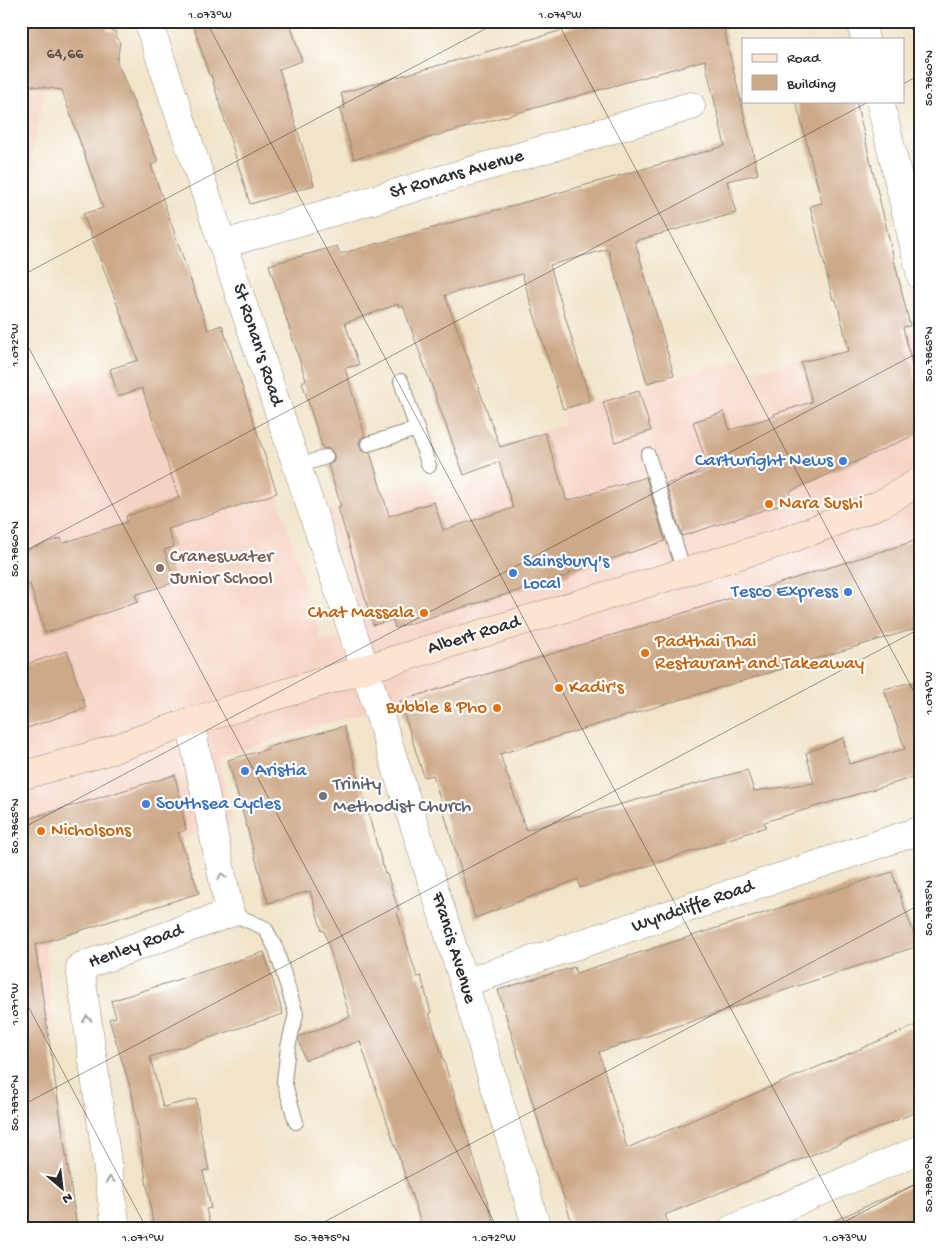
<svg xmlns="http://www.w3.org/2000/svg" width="942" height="1250" font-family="'Gochi Hand',sans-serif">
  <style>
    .built { fill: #f6d2c3 }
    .building { fill: #cea988; fill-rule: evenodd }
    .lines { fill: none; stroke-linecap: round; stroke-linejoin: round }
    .lane-casing { stroke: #8e887a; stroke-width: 16 }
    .street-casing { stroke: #8e887a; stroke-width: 29 }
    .secondary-casing { stroke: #8e887a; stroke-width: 29 }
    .lane { stroke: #fff; stroke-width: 14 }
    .street { stroke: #fff; stroke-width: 28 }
    .secondary { stroke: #fde4d1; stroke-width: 28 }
    .oneway { stroke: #a0a0a0 }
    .ticks { fill: none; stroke: #2b2b2b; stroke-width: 1; stroke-opacity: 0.45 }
    .shop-dot { fill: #3f7fe0; stroke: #fff; stroke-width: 2 }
    .food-dot { fill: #e8710a; stroke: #fff; stroke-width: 2 }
    .education-dot { fill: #8d6e63; stroke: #fff; stroke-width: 2 }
    .worship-dot { fill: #6b7280; stroke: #fff; stroke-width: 2 }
    .labels { text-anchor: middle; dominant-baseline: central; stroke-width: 4.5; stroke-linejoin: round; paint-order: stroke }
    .number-label { font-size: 16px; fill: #544a42 }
    .street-label { font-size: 19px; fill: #2b2b2b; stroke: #fff }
    .shop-label { font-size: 19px; fill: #366cbe; stroke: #fff; text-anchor: start }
    .food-label { font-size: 19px; fill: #c56008; stroke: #fff; text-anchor: start }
    .education-label { font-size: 19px; fill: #785e54; stroke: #fff; text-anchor: start }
    .worship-label { font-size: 19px; fill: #5b616d; stroke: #fff; text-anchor: start }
    .neatline { fill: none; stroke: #2b2b2b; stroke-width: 2 }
    .ticks-label { font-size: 12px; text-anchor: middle; fill: #2b2b2b }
  </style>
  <rect width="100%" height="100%" fill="#fff"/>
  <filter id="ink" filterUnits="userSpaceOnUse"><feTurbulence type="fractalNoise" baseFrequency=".02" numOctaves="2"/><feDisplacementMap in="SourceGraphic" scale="10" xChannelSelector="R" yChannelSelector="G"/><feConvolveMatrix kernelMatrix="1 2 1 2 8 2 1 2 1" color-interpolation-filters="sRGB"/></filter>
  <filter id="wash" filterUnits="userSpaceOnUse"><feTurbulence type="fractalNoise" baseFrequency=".0096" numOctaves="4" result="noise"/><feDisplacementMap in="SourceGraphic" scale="20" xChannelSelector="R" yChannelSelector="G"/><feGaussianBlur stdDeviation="1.12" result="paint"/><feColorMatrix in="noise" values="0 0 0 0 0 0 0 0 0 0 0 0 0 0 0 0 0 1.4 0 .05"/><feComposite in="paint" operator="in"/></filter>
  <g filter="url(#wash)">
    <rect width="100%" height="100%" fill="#f1e4c9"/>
    <!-- built -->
    <g class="built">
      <path d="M 21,83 L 44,87 L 21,220 Z"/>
      <path d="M 921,322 L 921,627 L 424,777 L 400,701 L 218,757 L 232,825 L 37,878 L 53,1023 L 21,1027 L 21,402 L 174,346 L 173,341 L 222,325 L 277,493 L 322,642 L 363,628 L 327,511 L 427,479 L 434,497 L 534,467 L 526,436 L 564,425 L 562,411 L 745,357 L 750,372 L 914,331 Z"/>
    </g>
    <g id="blocks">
      <!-- building -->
      <g class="building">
        <path d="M 21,21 L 108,21 L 107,30 L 117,32 L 116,38 L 120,42 L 117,62 L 158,162 L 151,165 L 208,330 L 222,325 L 277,493 L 168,529 L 174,547 L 164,550 L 175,582 L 135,595 L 138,602 L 45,633 L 30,584 L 21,587 L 21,552 L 61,538 L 63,543 L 127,522 L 126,516 L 179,498 L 142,388 L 118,396 L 110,369 L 138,360 L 83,214 L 103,208 L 62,90 L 21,84 Z"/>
        <path d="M 192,21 L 289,21 L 302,61 L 279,69 L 314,185 L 250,204 L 211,75 L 209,75 Z"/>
        <path d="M 595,21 L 722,21 L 758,174 L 727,181 L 736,213 L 635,241 L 674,375 L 647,383 L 608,249 L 550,265 L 590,401 L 563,409 L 522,274 L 445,295 L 500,447 L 545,433 L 567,501 L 646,477 L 665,541 L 569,573 L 570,575 L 395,628 L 393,620 L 373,625 L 338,507 L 341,506 L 328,465 L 333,462 L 334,459 L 334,455 L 331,450 L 327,448 L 323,449 L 302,382 L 306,380 L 269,265 L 337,246 L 340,254 L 725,146 L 705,60 L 354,159 L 340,109 L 345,108 L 341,93 ZM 398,304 L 399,307 L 403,306 L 464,475 L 499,462 L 513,508 L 443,530 L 434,502 L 389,516 L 370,452 L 367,453 L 362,451 L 360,446 L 359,443 L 361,438 L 365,436 L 345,368 L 359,365 L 345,323 Z"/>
        <path d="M 796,101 L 856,101 L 910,326 L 903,327 L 921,401 L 921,432 L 789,492 L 792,501 L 682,536 L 666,484 L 709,470 L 693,422 L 724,412 L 730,430 L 775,416 L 774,414 L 812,402 L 801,362 L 849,351 L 836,299 L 833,300 L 810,206 L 822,203 Z"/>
        <path d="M 639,391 L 651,431 L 615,442 L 603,402 Z"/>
        <path d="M 921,539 L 921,627 L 500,754 L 526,830 L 747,770 L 754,791 L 814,783 L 806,753 L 843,738 L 849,764 L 905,749 L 884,689 L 921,680 L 921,783 L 917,783 L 915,777 L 764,822 L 766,827 L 580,888 L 578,879 L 475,918 L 433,775 L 424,777 L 400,701 Z"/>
        <path d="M 67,651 L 86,708 L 21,730 L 21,666 Z"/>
        <path d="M 344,726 L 385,874 L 387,874 L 399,911 L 397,912 L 417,977 L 421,976 L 431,1013 L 429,1013 L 496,1229 L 423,1229 L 360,1041 L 305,1060 L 299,1040 L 300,1036 L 341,1021 L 340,1020 L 350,1017 L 324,930 L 322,931 L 310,891 L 268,903 L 228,760 L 268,749 L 268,747 Z"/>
        <path d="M 175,775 L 186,830 L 178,833 L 199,893 L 35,945 L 77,1229 L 21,1229 L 21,821 Z"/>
        <path d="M 892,872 L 918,946 L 599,1052 L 627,1148 L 921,1023 L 921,1110 L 665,1215 L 671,1229 L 574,1229 L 555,1171 L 554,1172 L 498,990 L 574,967 L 576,973 Z"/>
        <path d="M 264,952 L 283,1014 L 150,1057 L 163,1107 L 196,1099 L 200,1129 L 209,1170 L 203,1171 L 211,1208 L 206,1209 L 211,1229 L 154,1229 L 132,1093 L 109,1019 L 116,1017 L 111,1001 Z"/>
        <path d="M 921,1182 L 921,1229 L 815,1229 Z"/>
      </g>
    </g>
  </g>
  <g filter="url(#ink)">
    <use href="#blocks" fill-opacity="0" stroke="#8e887a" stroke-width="1"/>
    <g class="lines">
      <defs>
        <g id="lane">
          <path d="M 401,381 L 429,466"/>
          <path d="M 368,444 L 417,429"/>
          <path d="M 648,455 L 684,572"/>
          <path d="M 298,466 L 326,457"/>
          <path d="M 230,913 L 265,928 L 276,949 L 296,1014 L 288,1047 L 284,1081 L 296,1122"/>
        </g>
        <g id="street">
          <path d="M 148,21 L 365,669 L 464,983 L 537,1229"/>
          <path d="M 861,21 L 865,39"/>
          <path d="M 880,101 L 921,276"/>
          <path d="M 224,244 L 691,106"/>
          <path d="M 464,983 L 921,830"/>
          <path d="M 116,1229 L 80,967 L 230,913 L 190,722"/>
          <path d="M 732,1229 L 921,1149"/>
        </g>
        <path id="secondary" d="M 21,776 L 105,752 L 190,722 L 783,542 L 881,504 L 921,481"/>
      </defs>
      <!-- lane casing -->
      <use href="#lane" class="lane-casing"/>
      <!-- street casing -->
      <use href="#street" class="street-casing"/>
      <!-- secondary casing -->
      <use href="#secondary" class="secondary-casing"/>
      <!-- lane -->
      <use href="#lane" class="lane"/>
      <!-- street -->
      <use href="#street" class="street"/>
      <!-- secondary -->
      <use href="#secondary" class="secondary"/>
    </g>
    <!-- one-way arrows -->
    <defs><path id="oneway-chevron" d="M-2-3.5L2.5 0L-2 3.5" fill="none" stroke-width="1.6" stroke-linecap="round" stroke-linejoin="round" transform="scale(1.25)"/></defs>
    <g class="oneway">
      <use href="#oneway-chevron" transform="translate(222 876) rotate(-102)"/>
      <use href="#oneway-chevron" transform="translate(87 1019) rotate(-98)"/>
      <use href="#oneway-chevron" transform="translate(110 1180) rotate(-98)"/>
    </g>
  </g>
  <!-- ticks -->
  <path class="ticks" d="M 206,21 L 848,1229M 557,21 L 921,705M 908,21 L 921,45M 903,84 L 921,74M 21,276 L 500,21M 21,333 L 498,1229M 21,553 L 870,101M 21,829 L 921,351M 21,993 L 147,1229M 21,1106 L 921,628M 311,1229 L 921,904M 831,1229 L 921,1181"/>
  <!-- markers -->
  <g class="shop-dot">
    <circle cx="843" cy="461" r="5"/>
    <circle cx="513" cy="573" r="5"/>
    <circle cx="848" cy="592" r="5"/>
    <circle cx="245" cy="771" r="5"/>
    <circle cx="146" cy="804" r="5"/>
  </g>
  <g class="food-dot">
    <circle cx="769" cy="504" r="5"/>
    <circle cx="424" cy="613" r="5"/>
    <circle cx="645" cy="653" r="5"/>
    <circle cx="559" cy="688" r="5"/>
    <circle cx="497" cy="708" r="5"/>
    <circle cx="41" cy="831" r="5"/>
  </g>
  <circle class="education-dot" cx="160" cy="568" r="5"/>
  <circle class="worship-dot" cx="323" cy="796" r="5"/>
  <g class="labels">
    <!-- number labels -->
    <g class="number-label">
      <text x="65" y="55">64,66</text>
    </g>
    <!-- street labels -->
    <g class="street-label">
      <text transform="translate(457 175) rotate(-16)">St Ronans Avenue</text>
      <text transform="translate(257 345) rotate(72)">St Ronan's Road</text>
      <text transform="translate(474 636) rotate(-17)">Albert Road</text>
      <text transform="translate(693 907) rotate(-19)">Wyndcliffe Road</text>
      <text transform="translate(136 947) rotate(-20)">Henley Road</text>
      <text transform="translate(453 948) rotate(73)">Francis Avenue</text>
    </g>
    <!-- shop labels -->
    <g class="shop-label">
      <text x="833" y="461" text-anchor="end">Cartwright News</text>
      <text x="523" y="562">Sainsbury's<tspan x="523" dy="22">Local</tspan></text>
      <text x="838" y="592" text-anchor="end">Tesco Express</text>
      <text x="255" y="771">Aristia</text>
      <text x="156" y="804">Southsea Cycles</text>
    </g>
    <!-- food labels -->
    <g class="food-label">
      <text x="779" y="504">Nara Sushi</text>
      <text x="414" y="613" text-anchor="end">Chat Massala</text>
      <text x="655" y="642">Padthai Thai<tspan x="655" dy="22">Restaurant and Takeaway</tspan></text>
      <text x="569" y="688">Kadir's</text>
      <text x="487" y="708" text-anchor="end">Bubble &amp; Pho</text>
      <text x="51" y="831">Nicholsons</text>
    </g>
    <!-- education labels -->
    <g class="education-label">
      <text x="170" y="557">Craneswater<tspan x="170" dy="22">Junior School</tspan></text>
    </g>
    <!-- worship labels -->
    <g class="worship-label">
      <text x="333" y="785">Trinity<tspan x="333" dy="22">Methodist Church</tspan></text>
    </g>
  </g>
  <!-- margin -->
  <rect width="942" height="1250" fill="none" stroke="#fff" stroke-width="55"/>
  <!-- legend -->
  <rect x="742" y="38" width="162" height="65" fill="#ffffff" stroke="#aaaaaa"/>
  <rect x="752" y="54" width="25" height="8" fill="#fde4d1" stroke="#aaaaaa"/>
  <text x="787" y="62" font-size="15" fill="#2b2b2b">Road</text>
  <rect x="752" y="75" width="25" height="15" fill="#cea988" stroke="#aaaaaa"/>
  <text x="787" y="88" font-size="15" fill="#2b2b2b">Building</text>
  <!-- north arrow -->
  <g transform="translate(62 1188) rotate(152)" stroke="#ffffff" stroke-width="4" paint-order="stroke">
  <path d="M0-4L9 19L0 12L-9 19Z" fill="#2b2b2b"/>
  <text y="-8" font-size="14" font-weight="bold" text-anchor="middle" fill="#2b2b2b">N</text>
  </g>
  <rect x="28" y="28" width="886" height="1194" class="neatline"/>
  <g class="ticks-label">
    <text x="210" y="18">1.073°W</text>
    <text x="560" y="18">1.074°W</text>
    <text transform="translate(928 78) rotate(-90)" y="4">50.7860°N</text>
    <text transform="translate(14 345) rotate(-90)" y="4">1.072°W</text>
    <text transform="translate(928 354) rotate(-90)" y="4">50.7865°N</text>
    <text transform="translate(14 549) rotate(-90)" y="4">50.7860°N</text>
    <text transform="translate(928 693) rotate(-90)" y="4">1.074°W</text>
    <text transform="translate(14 826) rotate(-90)" y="4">50.7865°N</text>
    <text transform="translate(928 908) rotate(-90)" y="4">50.7875°N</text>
    <text transform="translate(14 1004) rotate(-90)" y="4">1.071°W</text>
    <text transform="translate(14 1103) rotate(-90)" y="4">50.7870°N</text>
    <text transform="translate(928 1184) rotate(-90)" y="4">50.7880°N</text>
    <text x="143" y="1241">1.071°W</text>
    <text x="322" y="1241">50.7875°N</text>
    <text x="494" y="1241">1.072°W</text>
    <text x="845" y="1241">1.073°W</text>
  </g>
</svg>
